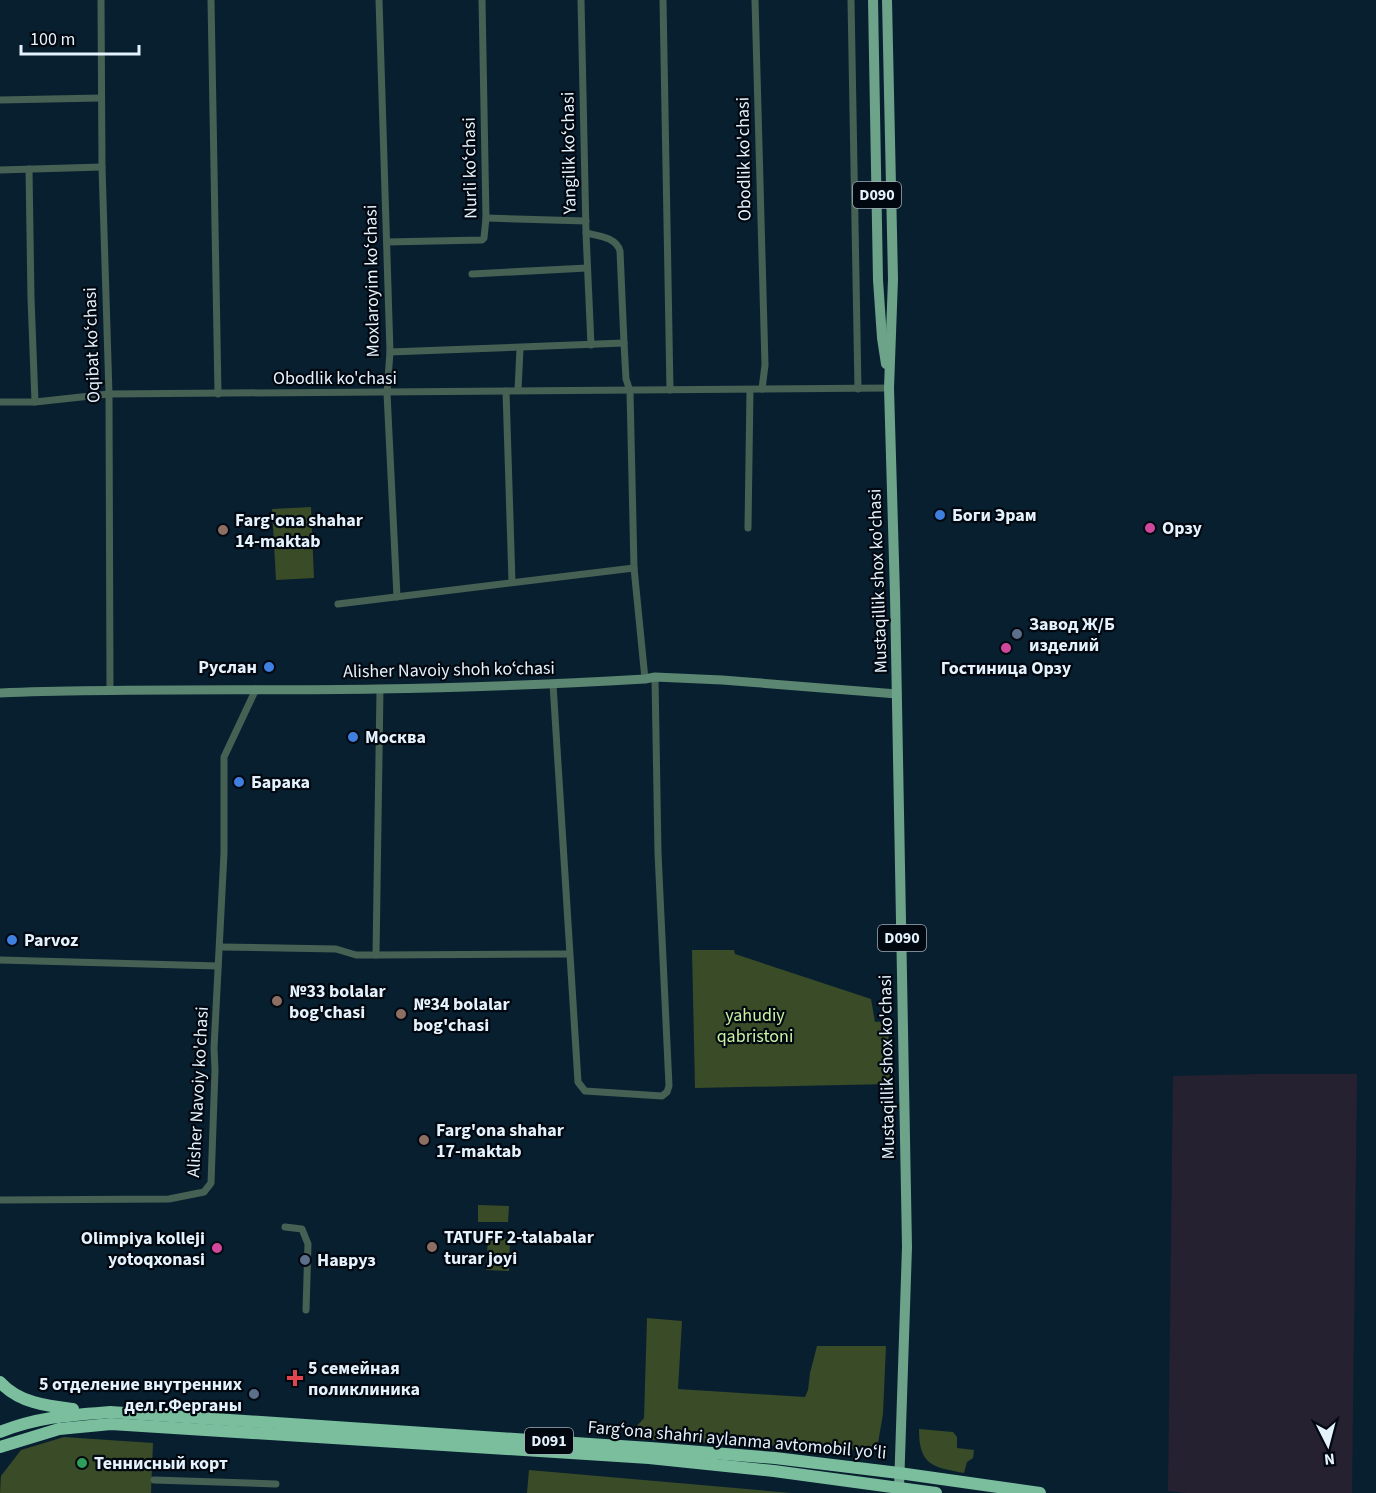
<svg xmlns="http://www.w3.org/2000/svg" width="1376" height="1493" font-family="'Source Sans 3',sans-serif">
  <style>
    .industrial { fill: #262131 }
    .green { fill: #394c27 }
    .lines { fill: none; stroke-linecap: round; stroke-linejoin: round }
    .street { stroke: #466053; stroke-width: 7 }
    .secondary { stroke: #5b8671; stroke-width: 9 }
    .primary { stroke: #6ca389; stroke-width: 10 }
    .highway { stroke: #7abe9e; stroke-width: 12 }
    .shop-dot { fill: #3f7fe0; stroke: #020810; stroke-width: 2 }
    .hotel-dot { fill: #d1479c; stroke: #020810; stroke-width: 2 }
    .education-dot { fill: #8d6e63; stroke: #020810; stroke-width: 2 }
    .service-dot { fill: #5c6f8a; stroke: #020810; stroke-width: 2 }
    .health-dot { fill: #e0444e; stroke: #020810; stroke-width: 2 }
    .leisure-dot { fill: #2e9e5b; stroke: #020810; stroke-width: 2 }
    .labels { text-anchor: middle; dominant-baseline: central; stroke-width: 4.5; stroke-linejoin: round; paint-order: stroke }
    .shield { fill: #020810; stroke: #a0acb7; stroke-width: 1.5 }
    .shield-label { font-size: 16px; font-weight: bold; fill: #e4f2fe }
    .street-label { font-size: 18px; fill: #e4f2fe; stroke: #020810 }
    .poi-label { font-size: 18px; font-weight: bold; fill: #e4f2fe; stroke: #020810; text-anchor: start }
    .park-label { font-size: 18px; fill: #c9f3a3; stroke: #020810 }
  </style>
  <rect width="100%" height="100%" fill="#081f30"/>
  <!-- industrial -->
  <path class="industrial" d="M 1263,1074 L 1357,1074 L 1352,1493 L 1186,1493 L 1168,1491 L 1173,1076 Z"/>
  <!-- green -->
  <g class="green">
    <path d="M 311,507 L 314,578 L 276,580 L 272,509 Z"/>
    <path d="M 692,950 L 734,950 L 735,954 L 871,999 L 875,1022 L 888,1021 L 890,1084 L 695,1088 Z"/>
    <path d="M 478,1205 L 509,1206 L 508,1222 L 478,1222 Z"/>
    <path d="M 488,1238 L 510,1239 L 509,1271 L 486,1270 Z"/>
    <path d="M 647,1318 L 682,1321 L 678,1389 L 805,1397 L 808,1390 L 810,1373 L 817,1346 L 886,1346 L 883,1414 L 878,1443 L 866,1450 L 635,1439 L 636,1427 L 644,1418 Z"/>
    <path d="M 919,1429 L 953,1432 L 957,1437 L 957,1448 L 974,1450 L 973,1458 L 967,1462 L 964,1473 C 932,1467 919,1465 919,1429 Z"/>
    <path d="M 64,1437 L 153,1443 L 151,1493 L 0,1493 L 1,1476 L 21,1450 Z"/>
    <path d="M 529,1470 L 792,1493 L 527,1493 Z"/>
  </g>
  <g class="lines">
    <!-- street -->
    <g class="street">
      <path d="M 101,0 L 102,167 L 109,394 L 110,689"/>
      <path d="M 211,0 L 218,394"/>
      <path d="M 379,0 L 390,352 L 387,393 L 397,597"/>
      <path d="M 581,0 L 586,233 C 598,236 616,237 620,251 L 624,343 L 626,379 L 630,391 L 634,568 L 645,679"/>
      <path d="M 663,0 L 670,390"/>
      <path d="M 755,0 L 765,365 L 762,389"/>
      <path d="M 851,0 L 858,389"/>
      <path d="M 0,100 L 101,98"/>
      <path d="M 29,169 L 31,298 L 35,402"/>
      <path d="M 0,170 L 102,167"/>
      <path d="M 486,218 L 586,221"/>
      <path d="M 586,233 L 591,345"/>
      <path d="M 387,242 L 482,240 L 484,238 L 486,218 L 482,0"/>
      <path d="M 472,274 L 587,268"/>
      <path d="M 390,352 L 624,343"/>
      <path d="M 518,390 L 520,349"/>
      <path d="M 506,391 L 512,582"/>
      <path d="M 0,402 L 35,402 L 109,394 L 889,388"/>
      <path d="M 748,528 L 750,390"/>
      <path d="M 338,604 L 634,568"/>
      <path d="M 553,684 L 578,1082 L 585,1091 L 662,1096 L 667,1092 L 669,1086 L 658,853 L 655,677"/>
      <path d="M 220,947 L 336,949 L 356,955 L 376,955 L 569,954"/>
      <path d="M 376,955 L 380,689"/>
      <path d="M 0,960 L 218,966"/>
      <path d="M 0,1200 L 169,1199 L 204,1192 L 211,1183 L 215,1070 L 214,1048 L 224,853 L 224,757 L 256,689"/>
      <path d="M 285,1227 L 302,1229 L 308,1244 L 306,1310"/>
      <path d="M 154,1480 L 276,1484"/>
    </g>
    <!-- secondary -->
    <path class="secondary" d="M 0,693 C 126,688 251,691 377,689 C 466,688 556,684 645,679 L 655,677 L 722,680 L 897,694"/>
    <!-- primary -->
    <g class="primary">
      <path d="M 873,0 L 878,280 L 882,338 L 886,364"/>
      <path d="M 887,0 L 893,279 L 889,388 L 895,595 L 907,1247 L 899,1488"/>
    </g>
    <!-- highway -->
    <g class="highway">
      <path d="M 0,1382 C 19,1403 47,1406 73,1409"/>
      <path d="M 0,1432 C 37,1417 71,1415 110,1412 L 650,1448 L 775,1458 L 899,1473 L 1040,1493"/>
      <path d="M 0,1447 L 59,1429 L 111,1424 L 649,1458 L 774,1471 L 936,1493"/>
    </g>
  </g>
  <!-- markers -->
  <g class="shop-dot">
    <circle cx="940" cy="515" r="6"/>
    <circle cx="269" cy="667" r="6"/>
    <circle cx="353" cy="737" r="6"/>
    <circle cx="239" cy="782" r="6"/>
    <circle cx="12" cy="940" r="6"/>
  </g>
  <g class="hotel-dot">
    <circle cx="1150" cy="528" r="6"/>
    <circle cx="1006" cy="648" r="6"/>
    <circle cx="217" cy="1248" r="6"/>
  </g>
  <g class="education-dot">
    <circle cx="223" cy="530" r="6"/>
    <circle cx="277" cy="1001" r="6"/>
    <circle cx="401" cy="1014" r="6"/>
    <circle cx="424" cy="1140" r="6"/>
    <circle cx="432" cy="1247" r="6"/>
  </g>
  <g class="service-dot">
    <circle cx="1017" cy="634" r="6"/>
    <circle cx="305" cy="1260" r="6"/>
    <circle cx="254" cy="1394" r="6"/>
  </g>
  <path class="health-dot" d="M292 1369h6v6h6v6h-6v6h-6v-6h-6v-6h6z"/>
  <circle class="leisure-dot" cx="82" cy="1463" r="6"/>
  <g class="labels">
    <!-- shield labels -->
    <g class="shield">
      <rect x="853" y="182" width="48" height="26" rx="4.5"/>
      <rect x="878" y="925" width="48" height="26" rx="4.5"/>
      <rect x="525" y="1428" width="48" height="26" rx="4.5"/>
    </g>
    <g class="shield-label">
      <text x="877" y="195">D090</text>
      <text x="902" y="938">D090</text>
      <text x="549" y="1441">D091</text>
    </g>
    <!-- street labels -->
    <g class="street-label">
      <text transform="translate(569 153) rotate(-91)">Yangilik koʻchasi</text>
      <text transform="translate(744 159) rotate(-91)">Obodlik ko'chasi</text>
      <text transform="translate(470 168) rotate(-91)">Nurli koʻchasi</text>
      <text transform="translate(372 281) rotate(-91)">Moxlaroyim koʻchasi</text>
      <text transform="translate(92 345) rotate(-92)">Oqibat koʻchasi</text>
      <text x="335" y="378">Obodlik ko'chasi</text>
      <text transform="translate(878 581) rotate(-92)">Mustaqillik shox ko'chasi</text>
      <text transform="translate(449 670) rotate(-1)">Alisher Navoiy shoh koʻchasi</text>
      <text transform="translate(887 1067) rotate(-91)">Mustaqillik shox ko'chasi</text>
      <text transform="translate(198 1092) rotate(-87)">Alisher Navoiy ko'chasi</text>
      <text transform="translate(737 1440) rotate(5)">Fargʻona shahri aylanma avtomobil yoʻli</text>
    </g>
    <!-- poi labels -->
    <g class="poi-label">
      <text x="952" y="515">Боги Эрам</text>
      <text x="235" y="520">Farg'ona shahar<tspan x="235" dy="21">14-maktab</tspan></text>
      <text x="1162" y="528">Орзу</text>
      <text x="1029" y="624">Завод Ж/Б<tspan x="1029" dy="21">изделий</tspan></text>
      <text x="257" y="667" text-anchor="end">Руслан</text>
      <text x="1006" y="668" text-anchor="middle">Гостиница Орзу</text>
      <text x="365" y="737">Москва</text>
      <text x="251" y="782">Барака</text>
      <text x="24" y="940">Parvoz</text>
      <text x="289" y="991">№33 bolalar<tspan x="289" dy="21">bog'chasi</tspan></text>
      <text x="413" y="1004">№34 bolalar<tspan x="413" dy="21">bog'chasi</tspan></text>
      <text x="436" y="1130">Farg'ona shahar<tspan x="436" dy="21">17-maktab</tspan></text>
      <text x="444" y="1237">TATUFF 2-talabalar<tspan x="444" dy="21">turar joyi</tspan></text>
      <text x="205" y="1238" text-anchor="end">Olimpiya kolleji<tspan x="205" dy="21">yotoqxonasi</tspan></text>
      <text x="317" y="1260">Навруз</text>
      <text x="308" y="1368">5 семейная<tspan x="308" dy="21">поликлиника</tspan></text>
      <text x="242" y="1384" text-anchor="end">5 отделение внутренних<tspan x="242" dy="21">дел г.Ферганы</tspan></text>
      <text x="94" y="1463">Теннисный корт</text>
    </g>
    <!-- park labels -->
    <g class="park-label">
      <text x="755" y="1015">yahudiy<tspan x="755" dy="21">qabristoni</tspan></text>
    </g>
  </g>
  <!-- north arrow -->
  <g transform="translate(1328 1445) rotate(174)" stroke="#020810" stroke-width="4.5" paint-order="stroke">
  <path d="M0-4.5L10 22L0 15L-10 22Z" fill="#e4f2fe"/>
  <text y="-9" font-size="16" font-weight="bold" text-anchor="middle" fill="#e4f2fe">N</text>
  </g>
  <!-- scale -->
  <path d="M21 45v9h118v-9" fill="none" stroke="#e4f2fe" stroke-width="3"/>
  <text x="30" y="45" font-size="18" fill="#e4f2fe" stroke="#020810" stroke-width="4.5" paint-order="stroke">100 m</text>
</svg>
